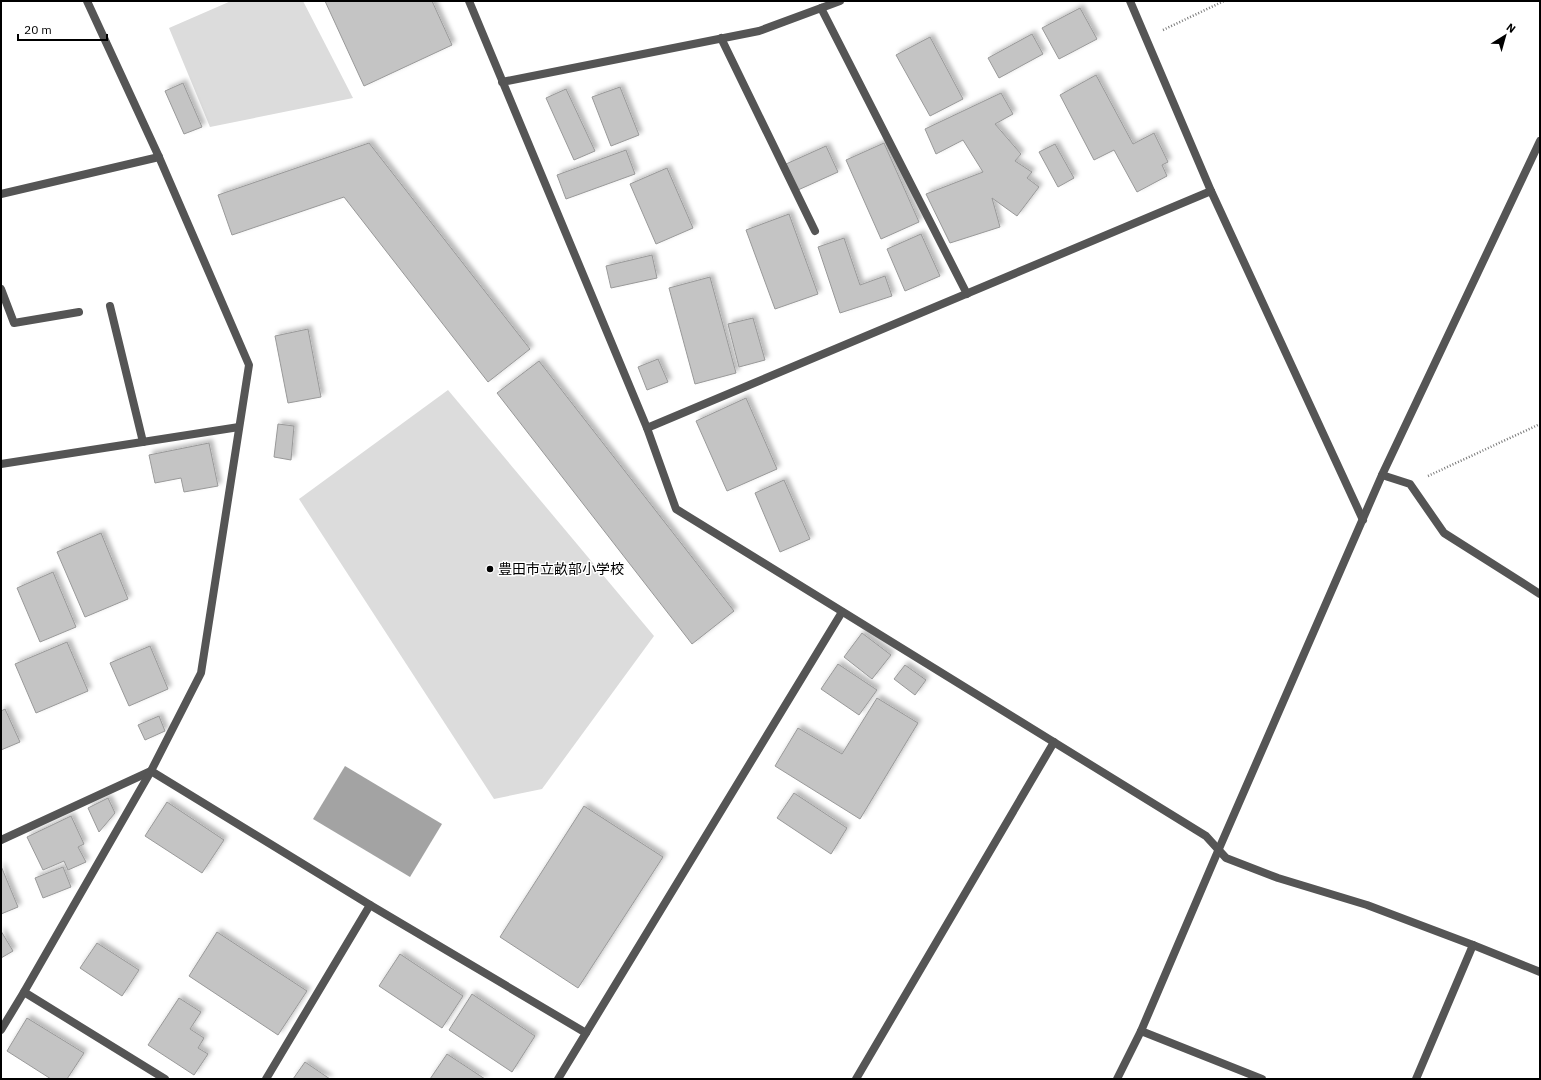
<svg xmlns="http://www.w3.org/2000/svg" width="1541" height="1080" font-family="'IBM Plex Sans','Noto Sans JP',sans-serif">
  <style>
    .green { fill: #dcdcdc }
    .water { fill: #a3a3a3 }
    .building { fill: #c4c4c4; stroke: #999; filter: url(#shadow) }
    .lines { fill: none; stroke-linecap: round; stroke-linejoin: round }
    .path { stroke: #777; stroke-width: 2.5; stroke-dasharray: 1 2; stroke-linecap: butt }
    .minor { stroke: #555; stroke-width: 8 }
    .tertiary { stroke: #555; stroke-width: 8 }
    .poi-dot { fill: #000; stroke: #fff; stroke-width: 1.5 }
    .labels { text-anchor: middle; dominant-baseline: central; stroke-width: 3; stroke-linejoin: round; paint-order: stroke }
    .poi-label { font-size: 14px; fill: #000; stroke: #fff; text-anchor: start }
  </style>
  <defs>
    <filter id="shadow"><feDropShadow dx="3.5" dy="-3.5" stdDeviation="2" flood-color="#0004"/></filter>
  </defs>
  <rect width="100%" height="100%" fill="#fff"/>
  <!-- green -->
  <g class="green">
    <path d="M 231,1 L 303,1 L 353,98 L 210,127 L 169,28 Z"/>
    <path d="M 448,390 L 654,636 L 542,789 L 494,799 L 299,499 Z"/>
  </g>
  <!-- water -->
  <path class="water" d="M 345,766 L 442,824 L 410,877 L 313,819 Z"/>
  <!-- building -->
  <g class="building">
    <path d="M 325,1 L 432,1 L 452,45 L 364,86 Z"/>
    <path d="M 1080,8 L 1097,39 L 1059,59 L 1042,28 Z"/>
    <path d="M 1032,34 L 1043,54 L 999,78 L 988,58 Z"/>
    <path d="M 930,37 L 963,99 L 930,116 L 896,55 Z"/>
    <path d="M 1096,75 L 1133,144 L 1154,133 L 1168,162 L 1162,165 L 1167,176 L 1137,192 L 1114,150 L 1094,160 L 1060,95 Z"/>
    <path d="M 183,83 L 202,127 L 184,134 L 165,91 Z"/>
    <path d="M 620,87 L 639,135 L 611,146 L 592,97 Z"/>
    <path d="M 566,89 L 595,151 L 574,160 L 546,98 Z"/>
    <path d="M 1001,93 L 1013,114 L 995,124 L 1021,154 L 1015,161 L 1032,172 L 1027,178 L 1039,187 L 1017,216 L 992,198 L 1000,227 L 950,243 L 926,194 L 983,172 L 963,140 L 936,154 L 925,129 Z"/>
    <path d="M 369,143 L 530,349 L 488,382 L 344,197 L 232,235 L 218,195 Z"/>
    <path d="M 884,143 L 919,222 L 881,239 L 846,160 Z"/>
    <path d="M 1055,144 L 1074,178 L 1058,187 L 1039,152 Z"/>
    <path d="M 826,146 L 838,172 L 798,190 L 786,164 Z"/>
    <path d="M 626,150 L 635,174 L 566,199 L 557,175 Z"/>
    <path d="M 667,168 L 693,228 L 656,244 L 630,184 Z"/>
    <path d="M 789,214 L 818,294 L 775,309 L 746,230 Z"/>
    <path d="M 921,234 L 940,276 L 905,291 L 887,249 Z"/>
    <path d="M 844,238 L 860,285 L 885,276 L 892,296 L 840,313 L 818,247 Z"/>
    <path d="M 652,255 L 657,278 L 611,288 L 606,266 Z"/>
    <path d="M 710,277 L 736,373 L 695,384 L 669,288 Z"/>
    <path d="M 753,318 L 765,360 L 739,367 L 728,324 Z"/>
    <path d="M 308,329 L 321,397 L 288,403 L 275,336 Z"/>
    <path d="M 658,359 L 668,382 L 647,390 L 638,367 Z"/>
    <path d="M 539,361 L 734,611 L 692,644 L 497,393 Z"/>
    <path d="M 746,398 L 777,469 L 727,491 L 696,421 Z"/>
    <path d="M 278,424 L 294,426 L 291,460 L 274,457 Z"/>
    <path d="M 209,443 L 218,486 L 184,492 L 181,478 L 155,483 L 149,455 Z"/>
    <path d="M 784,480 L 810,539 L 780,552 L 755,493 Z"/>
    <path d="M 101,533 L 128,599 L 85,617 L 57,552 Z"/>
    <path d="M 53,572 L 76,627 L 40,642 L 17,588 Z"/>
    <path d="M 862,633 L 891,655 L 872,679 L 844,657 Z"/>
    <path d="M 67,642 L 88,691 L 36,713 L 15,664 Z"/>
    <path d="M 150,646 L 168,689 L 129,706 L 110,663 Z"/>
    <path d="M 838,664 L 877,690 L 859,715 L 821,689 Z"/>
    <path d="M 905,665 L 926,680 L 915,695 L 894,679 Z"/>
    <path d="M 877,698 L 918,723 L 860,819 L 775,766 L 798,728 L 842,754 Z"/>
    <path d="M 5,709 L 20,742 L 1,750 L 1,711 Z"/>
    <path d="M 159,716 L 165,731 L 145,740 L 138,725 Z"/>
    <path d="M 794,793 L 847,828 L 831,854 L 777,818 Z"/>
    <path d="M 108,798 L 115,813 L 99,832 L 88,808 Z"/>
    <path d="M 167,802 L 224,840 L 202,873 L 145,836 Z"/>
    <path d="M 584,806 L 663,857 L 578,988 L 500,937 Z"/>
    <path d="M 71,816 L 84,844 L 78,847 L 86,862 L 68,870 L 64,861 L 43,870 L 27,837 Z"/>
    <path d="M 1,866 L 18,907 L 1,914 Z"/>
    <path d="M 63,867 L 71,887 L 43,898 L 35,878 Z"/>
    <path d="M 1,931 L 13,951 L 1,958 Z"/>
    <path d="M 217,932 L 307,991 L 278,1035 L 189,976 Z"/>
    <path d="M 97,943 L 139,970 L 122,996 L 80,968 Z"/>
    <path d="M 400,954 L 463,996 L 442,1028 L 379,986 Z"/>
    <path d="M 472,994 L 535,1036 L 512,1072 L 449,1030 Z"/>
    <path d="M 179,998 L 201,1012 L 190,1029 L 204,1038 L 198,1048 L 208,1054 L 194,1075 L 148,1045 Z"/>
    <path d="M 27,1018 L 84,1053 L 67,1079 L 51,1079 L 7,1051 Z"/>
    <path d="M 447,1054 L 485,1079 L 430,1079 Z"/>
    <path d="M 305,1062 L 330,1079 L 293,1079 Z"/>
  </g>
  <g class="lines">
    <!-- path -->
    <g class="path">
      <path d="M 1163,30 L 1224,1"/>
      <path d="M 1428,476 L 1540,424"/>
    </g>
    <!-- minor -->
    <g class="minor">
      <path d="M 469,1 L 647,428 L 676,509 L 1206,836 L 1226,858 L 1278,878 L 1367,905 L 1473,945 L 1540,972"/>
      <path d="M 1130,1 L 1211,191 L 1363,520"/>
      <path d="M 821,8 L 967,294"/>
      <path d="M 721,38 L 815,231"/>
      <path d="M 502,82 L 759,31 L 840,1"/>
      <path d="M 1,194 L 159,157"/>
      <path d="M 1,289 L 14,323 L 79,312"/>
      <path d="M 110,306 L 143,442"/>
      <path d="M 647,428 L 1211,191"/>
      <path d="M 1,464 L 239,427"/>
      <path d="M 1382,475 L 1410,484 L 1444,533 L 1540,594"/>
      <path d="M 1,840 L 151,771 L 370,905 L 586,1033"/>
      <path d="M 24,992 L 165,1079"/>
      <path d="M 1,1030 L 24,992 L 151,771 L 201,673 L 249,365 L 159,157 L 87,1"/>
      <path d="M 1141,1031 L 1262,1079"/>
      <path d="M 266,1079 L 370,905"/>
      <path d="M 558,1079 L 842,612"/>
      <path d="M 856,1079 L 1054,742"/>
      <path d="M 1416,1079 L 1473,945"/>
    </g>
    <!-- tertiary -->
    <path class="tertiary" d="M 1117,1079 L 1141,1031 L 1218,851 L 1382,475 L 1540,141"/>
  </g>
  <!-- markers -->
  <circle class="poi-dot" cx="490" cy="569" r="4"/>
  <g class="labels">
    <!-- poi labels -->
    <g class="poi-label">
      <text x="498" y="569">豊田市立畝部小学校</text>
    </g>
  </g>
  <!-- border -->
  <rect width="1541" height="1080" fill="none" stroke="#000000" stroke-width="4"/>
  <!-- north arrow -->
  <g transform="translate(1505 36) rotate(37)" stroke="#ffffff" stroke-width="3" paint-order="stroke">
  <path d="M0-3L7 15L0 10L-7 15Z" fill="#000000"/>
  <text y="-6" font-size="11" font-weight="bold" text-anchor="middle" fill="#000000">N</text>
  </g>
  <!-- scale -->
  <path d="M18 34v6h89v-6" fill="none" stroke="#000000" stroke-width="2"/>
  <text x="24" y="34" font-size="12" fill="#000000" stroke="#ffffff" stroke-width="3" paint-order="stroke">20 m</text>
</svg>
